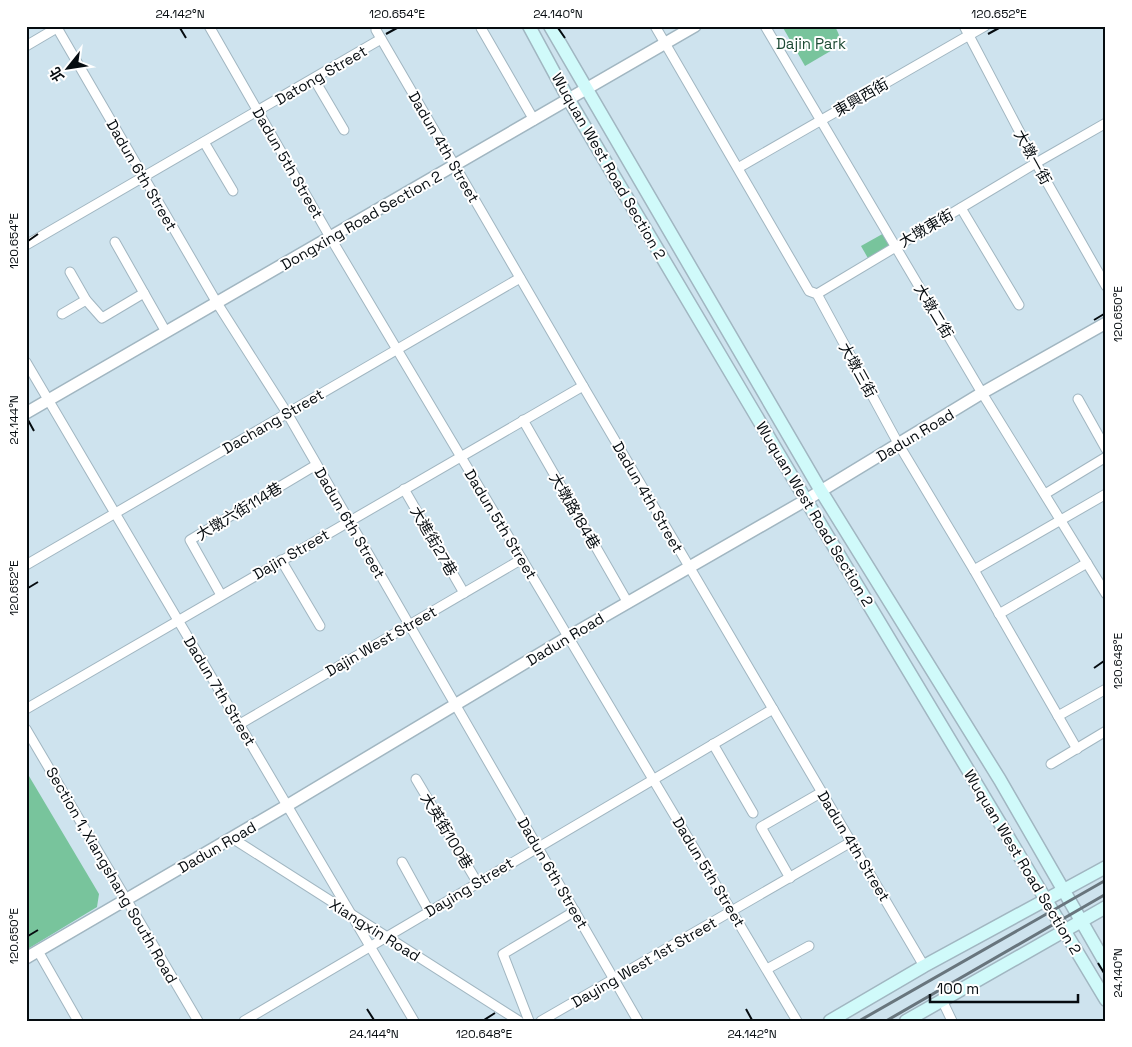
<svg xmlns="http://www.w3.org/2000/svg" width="1132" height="1047" font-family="'Space Grotesk','Noto Sans TC',sans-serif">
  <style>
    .green { fill: #78c49c }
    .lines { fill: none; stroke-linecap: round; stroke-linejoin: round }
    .minor-casing { stroke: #a1b6c1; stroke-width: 11 }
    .tertiary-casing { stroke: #a1b6c1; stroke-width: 14 }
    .secondary-casing { stroke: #a1b6c1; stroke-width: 15 }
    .minor { stroke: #fff; stroke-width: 9 }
    .tertiary { stroke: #fff; stroke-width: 11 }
    .secondary { stroke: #d0fafa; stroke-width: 12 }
    .rail { stroke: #68757d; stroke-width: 3 }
    .ticks { fill: none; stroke: #060c10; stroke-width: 2 }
    .labels { text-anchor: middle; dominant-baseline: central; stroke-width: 4; stroke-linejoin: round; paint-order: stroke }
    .park-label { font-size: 15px; fill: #1e4b35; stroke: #fff }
    .street-label { font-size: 15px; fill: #060c10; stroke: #fff }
    .neatline { fill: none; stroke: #060c10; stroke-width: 2 }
    .ticks-label { font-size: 12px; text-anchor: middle; fill: #060c10 }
  </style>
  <rect width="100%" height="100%" fill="#cee3ee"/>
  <!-- green -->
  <g class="green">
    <path d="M 782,26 L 835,26 L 839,35 L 834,49 L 805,66 Z"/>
    <path d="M 886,232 L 894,246 L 869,260 L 861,246 Z"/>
    <path d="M 26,771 L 99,894 L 97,907 L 26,950 Z"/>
  </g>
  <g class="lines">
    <defs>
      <g id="minor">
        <path d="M 56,26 L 217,303 L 287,413 L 638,1021"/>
        <path d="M 209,26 L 330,237 L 797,1021"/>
        <path d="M 376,26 L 376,30 L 583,386 L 924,966"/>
        <path d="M 655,26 L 809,291 L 817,294 L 899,445 L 974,570 L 1077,749"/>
        <path d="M 765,26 L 982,393 L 1106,594"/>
        <path d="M 964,26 L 1036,163 L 1106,286"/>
        <path d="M 481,28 L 534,120"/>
        <path d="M 26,46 L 60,26"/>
        <path d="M 314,79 L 344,130"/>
        <path d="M 204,142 L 233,191"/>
        <path d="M 738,168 L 985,26"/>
        <path d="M 961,208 L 1019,305"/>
        <path d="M 115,242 L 166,332"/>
        <path d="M 26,245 L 381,39"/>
        <path d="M 70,272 L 86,300 L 102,318 L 144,293"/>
        <path d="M 817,294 L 1036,163 L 1106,123"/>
        <path d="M 62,314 L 86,300"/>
        <path d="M 26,362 L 414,1021"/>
        <path d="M 1078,399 L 1106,449"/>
        <path d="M 523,420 L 628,603"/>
        <path d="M 404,489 L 464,593"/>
        <path d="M 1045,494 L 1106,457"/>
        <path d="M 281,560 L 320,626"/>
        <path d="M 26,565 L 520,278"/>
        <path d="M 974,570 L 1106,494"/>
        <path d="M 221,595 L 190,540 L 316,465"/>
        <path d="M 999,614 L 1087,563"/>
        <path d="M 26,709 L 583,386"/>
        <path d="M 1058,716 L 1106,689"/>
        <path d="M 240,724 L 522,559"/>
        <path d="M 26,729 L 198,1021"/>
        <path d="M 713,744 L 753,813"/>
        <path d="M 1051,764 L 1106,731"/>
        <path d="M 416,779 L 477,882"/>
        <path d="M 232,838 L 519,1021"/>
        <path d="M 402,862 L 429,911"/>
        <path d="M 790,878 L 761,827 L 822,792"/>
        <path d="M 38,951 L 78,1021"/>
        <path d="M 767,969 L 809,946"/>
        <path d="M 942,1000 L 952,1021"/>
        <path d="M 244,1021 L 773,709"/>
        <path d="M 529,1021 L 503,954 L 575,911"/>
        <path d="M 541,1021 L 851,842"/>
      </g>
      <g id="tertiary">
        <path d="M 26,413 L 695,26"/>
        <path d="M 26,958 L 288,805 L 568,637 L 806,500 L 982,393 L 1106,323"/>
      </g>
      <g id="secondary">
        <path d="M 529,26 L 569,100 L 806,500 L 1106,1000"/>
        <path d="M 550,26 L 821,491 L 1000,780 L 1106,964"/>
        <path d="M 830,1021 L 924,966 L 1106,867"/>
        <path d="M 906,1021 L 1106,907"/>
      </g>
    </defs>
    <!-- minor casing -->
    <use href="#minor" class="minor-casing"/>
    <!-- tertiary casing -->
    <use href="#tertiary" class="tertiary-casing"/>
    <!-- secondary casing -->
    <use href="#secondary" class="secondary-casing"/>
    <!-- minor -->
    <use href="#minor" class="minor"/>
    <!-- tertiary -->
    <use href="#tertiary" class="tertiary"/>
    <!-- secondary -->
    <use href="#secondary" class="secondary"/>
    <!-- rail -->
    <g class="rail">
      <path d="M 859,1021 L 1106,880"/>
      <path d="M 886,1021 L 1106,894"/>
    </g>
  </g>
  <!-- ticks -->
  <path class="ticks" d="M 180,28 L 186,38M 558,28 L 565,38M 386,34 L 397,28M 988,34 L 999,28M 28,241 L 38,234M 1094,320 L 1104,314M 28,420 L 34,431M 28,588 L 38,582M 1094,668 L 1104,661M 28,936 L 38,930M 1098,963 L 1104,973M 367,1009 L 374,1020M 746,1009 L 752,1020M 484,1020 L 495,1013"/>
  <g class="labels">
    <!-- park labels -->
    <g class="park-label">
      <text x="811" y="43">Dajin Park</text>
    </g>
    <!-- street labels -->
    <g class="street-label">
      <text transform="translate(321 75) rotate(-30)">Datong Street</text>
      <text transform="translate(861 97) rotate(-30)">東興西街</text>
      <text transform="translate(444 147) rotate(60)">Dadun 4th Street</text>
      <text transform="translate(1033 157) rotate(61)">大墩一街</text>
      <text transform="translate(288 163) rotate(60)">Dadun 5th Street</text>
      <text transform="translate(609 166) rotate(60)">Wuquan West Road Section 2</text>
      <text transform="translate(142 175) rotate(60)">Dadun 6th Street</text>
      <text transform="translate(361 220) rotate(-30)">Dongxing Road Section 2</text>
      <text transform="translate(926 228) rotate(-30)">大墩東街</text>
      <text transform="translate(934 311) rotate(59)">大墩二街</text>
      <text transform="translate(858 370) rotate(61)">大墩三街</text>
      <text transform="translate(273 421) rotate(-30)">Dachang Street</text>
      <text transform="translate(915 435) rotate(-31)">Dadun Road</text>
      <text transform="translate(648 497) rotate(60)">Dadun 4th Street</text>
      <text transform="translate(239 511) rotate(-31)">大墩六街114巷</text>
      <text transform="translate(575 511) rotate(60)">大墩路184巷</text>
      <text transform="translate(815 514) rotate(59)">Wuquan West Road Section 2</text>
      <text transform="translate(350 523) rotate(60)">Dadun 6th Street</text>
      <text transform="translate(501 524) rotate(59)">Dadun 5th Street</text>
      <text transform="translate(434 541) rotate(60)">大進街27巷</text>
      <text transform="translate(291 554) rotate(-30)">Dajin Street</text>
      <text transform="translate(565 639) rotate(-31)">Dadun Road</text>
      <text transform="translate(381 641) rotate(-30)">Dajin West Street</text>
      <text transform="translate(220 691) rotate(59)">Dadun 7th Street</text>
      <text transform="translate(447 831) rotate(59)">大英街100巷</text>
      <text transform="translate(854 846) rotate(59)">Dadun 4th Street</text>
      <text transform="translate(217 847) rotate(-30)">Dadun Road</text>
      <text transform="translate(1023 862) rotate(59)">Wuquan West Road Section 2</text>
      <text transform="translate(709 872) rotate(59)">Dadun 5th Street</text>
      <text transform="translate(553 873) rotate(60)">Dadun 6th Street</text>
      <text transform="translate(112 875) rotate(60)">Section 1, Xiangshang South Road</text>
      <text transform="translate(469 887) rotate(-31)">Daying Street</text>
      <text transform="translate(375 930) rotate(32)">Xiangxin Road</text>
      <text transform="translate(644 962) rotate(-30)">Daying West 1st Street</text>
    </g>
  </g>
  <!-- border -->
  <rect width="1132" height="1047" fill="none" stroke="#ffffff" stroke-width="55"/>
  <!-- north arrow -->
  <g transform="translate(68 68) rotate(240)" stroke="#ffffff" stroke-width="4" paint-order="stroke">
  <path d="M0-4L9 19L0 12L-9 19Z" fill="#060c10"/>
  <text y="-8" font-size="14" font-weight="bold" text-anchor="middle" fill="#060c10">北</text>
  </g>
  <!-- scale -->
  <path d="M930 994v8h148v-8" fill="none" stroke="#060c10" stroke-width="2.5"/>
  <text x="937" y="994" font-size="15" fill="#060c10" stroke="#ffffff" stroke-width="4" paint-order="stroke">100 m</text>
  <rect x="28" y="28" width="1076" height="992" class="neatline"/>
  <g class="ticks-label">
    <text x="180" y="18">24.142°N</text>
    <text x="397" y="18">120.654°E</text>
    <text x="558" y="18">24.140°N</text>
    <text x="999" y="18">120.652°E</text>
    <text transform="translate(14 241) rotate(-90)" y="4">120.654°E</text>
    <text transform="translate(1118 314) rotate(-90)" y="4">120.650°E</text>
    <text transform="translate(14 420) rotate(-90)" y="4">24.144°N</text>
    <text transform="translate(14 588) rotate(-90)" y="4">120.652°E</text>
    <text transform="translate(1118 661) rotate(-90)" y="4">120.648°E</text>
    <text transform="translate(14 936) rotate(-90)" y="4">120.650°E</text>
    <text transform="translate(1118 973) rotate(-90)" y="4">24.140°N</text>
    <text x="374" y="1038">24.144°N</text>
    <text x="484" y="1038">120.648°E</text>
    <text x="752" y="1038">24.142°N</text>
  </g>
</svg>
